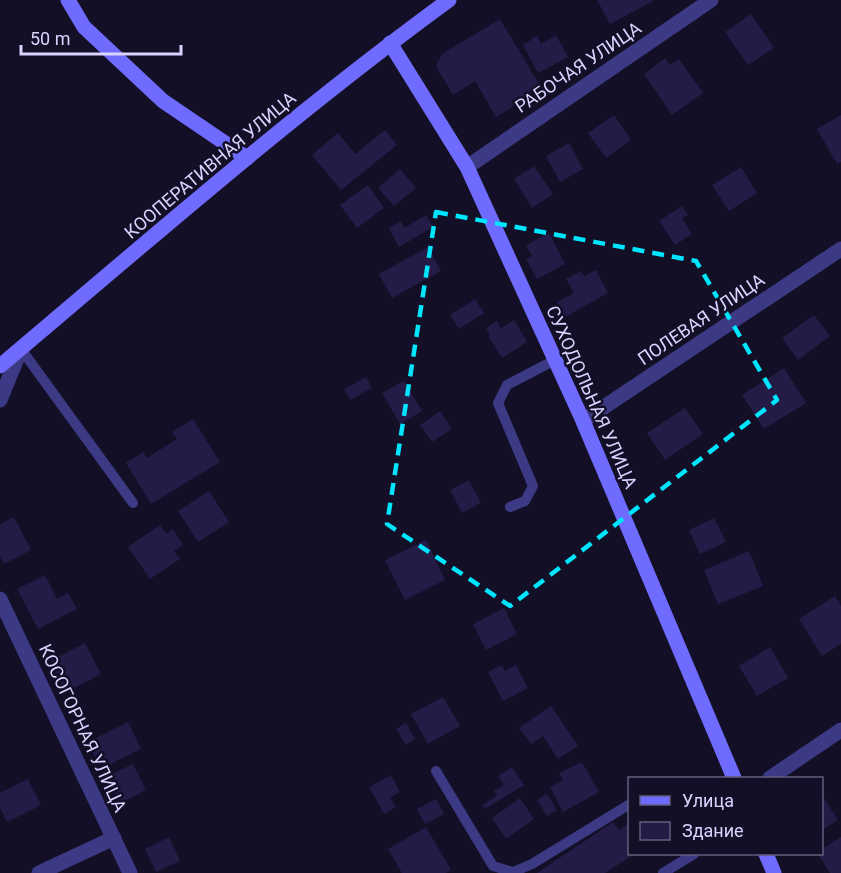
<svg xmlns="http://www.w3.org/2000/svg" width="841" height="873" font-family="Roboto,sans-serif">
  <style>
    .building { fill: #241b47 }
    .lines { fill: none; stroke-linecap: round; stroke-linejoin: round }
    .lane { stroke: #3d3a85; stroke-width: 10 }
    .street { stroke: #3d3a85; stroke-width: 15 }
    .secondary { stroke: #6f6bff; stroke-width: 15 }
    .marked { fill: none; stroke: #00e5ff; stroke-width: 4.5; stroke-dasharray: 12 8; stroke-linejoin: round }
    .labels { text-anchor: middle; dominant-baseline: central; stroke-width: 5; stroke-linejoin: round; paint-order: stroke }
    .street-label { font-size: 18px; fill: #d9d4ff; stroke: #130f26 }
  </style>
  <rect width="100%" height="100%" fill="#130f26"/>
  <!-- building -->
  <g class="building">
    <path d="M 597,0 L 655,0 L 610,24 Z"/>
    <path d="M 751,14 L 774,48 L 748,65 L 725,32 Z"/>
    <path d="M 500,19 L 542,89 L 496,117 L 475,81 L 453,95 L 436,66 L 442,54 Z"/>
    <path d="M 556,35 L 568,57 L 538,73 L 523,45 L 537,36 L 541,44 Z"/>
    <path d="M 665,58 L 670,65 L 679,59 L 703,93 L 672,115 L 644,74 Z"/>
    <path d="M 614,115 L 631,140 L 606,158 L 588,133 Z"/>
    <path d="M 841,115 L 841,162 L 837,164 L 817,129 Z"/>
    <path d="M 385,130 L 397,145 L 341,190 L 312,155 L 338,133 L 355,154 Z"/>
    <path d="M 569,143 L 583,169 L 560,182 L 546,156 Z"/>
    <path d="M 534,166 L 553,194 L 532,208 L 514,179 Z"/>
    <path d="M 741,167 L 757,193 L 729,211 L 712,185 Z"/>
    <path d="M 400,169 L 416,188 L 394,206 L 378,188 Z"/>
    <path d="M 368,185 L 384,208 L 357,228 L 340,205 Z"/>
    <path d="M 682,206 L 688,215 L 682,218 L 692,234 L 675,245 L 659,221 Z"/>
    <path d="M 426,215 L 433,227 L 399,247 L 389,228 L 401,221 L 404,228 Z"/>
    <path d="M 549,233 L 565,264 L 537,279 L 526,259 L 532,256 L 526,245 Z"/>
    <path d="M 428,247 L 441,271 L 392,298 L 379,274 Z"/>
    <path d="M 596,270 L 608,293 L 565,317 L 557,302 L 574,293 L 566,279 L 581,271 L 584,276 Z"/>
    <path d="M 475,299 L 484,313 L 459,329 L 450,315 Z"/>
    <path d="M 814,315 L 830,336 L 798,360 L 782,338 Z"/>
    <path d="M 514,320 L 527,342 L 502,358 L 488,336 L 490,335 L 486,328 L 497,321 L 501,328 Z"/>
    <path d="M 784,368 L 806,403 L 764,429 L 742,395 Z"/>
    <path d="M 366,377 L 372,388 L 350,400 L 344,389 Z"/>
    <path d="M 404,381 L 422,411 L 400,424 L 382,393 Z"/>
    <path d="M 685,408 L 703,434 L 665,460 L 647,433 Z"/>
    <path d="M 440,411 L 452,429 L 432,442 L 420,425 Z"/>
    <path d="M 193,419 L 220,462 L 151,504 L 126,463 L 143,452 L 147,458 L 177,439 L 172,432 Z"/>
    <path d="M 469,480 L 481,503 L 462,513 L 450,490 Z"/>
    <path d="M 209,491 L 229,522 L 198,542 L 178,511 Z"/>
    <path d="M 14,517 L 31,550 L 4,564 L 0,556 L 0,524 Z"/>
    <path d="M 714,518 L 726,542 L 700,554 L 689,530 Z"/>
    <path d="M 160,525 L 166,534 L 173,529 L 183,545 L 174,551 L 180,559 L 150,579 L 128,547 Z"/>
    <path d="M 426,540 L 445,580 L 405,600 L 385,560 Z"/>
    <path d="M 749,551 L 763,586 L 718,604 L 704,570 Z"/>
    <path d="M 45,575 L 57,599 L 68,593 L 77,609 L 38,629 L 17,589 Z"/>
    <path d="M 835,596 L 841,606 L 841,644 L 822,656 L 799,619 Z"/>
    <path d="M 504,608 L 517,634 L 486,650 L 473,624 Z"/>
    <path d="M 85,643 L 101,674 L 66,692 L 50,661 Z"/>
    <path d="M 770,647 L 788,678 L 757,696 L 739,666 Z"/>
    <path d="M 502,665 L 505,671 L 516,665 L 528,688 L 503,701 L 488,672 Z"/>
    <path d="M 443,697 L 460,726 L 428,744 L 411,714 Z"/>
    <path d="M 551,706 L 578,746 L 558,759 L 543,736 L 531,744 L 519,728 Z"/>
    <path d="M 128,722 L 141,749 L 101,769 L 88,742 Z"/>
    <path d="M 406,723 L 415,739 L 406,745 L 396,729 Z"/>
    <path d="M 582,762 L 599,792 L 563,812 L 550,787 L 563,780 L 559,773 Z"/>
    <path d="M 133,764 L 146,790 L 119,804 L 106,777 Z"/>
    <path d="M 512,767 L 524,785 L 485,809 L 482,805 L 497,796 L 494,791 L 504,785 L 498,776 Z"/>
    <path d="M 391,775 L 400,792 L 390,797 L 396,807 L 384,814 L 369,787 Z"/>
    <path d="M 28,779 L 41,805 L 7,822 L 0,808 L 0,793 Z"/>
    <path d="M 547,794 L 557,810 L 547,816 L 537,800 Z"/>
    <path d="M 822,795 L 838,820 L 822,830 Z"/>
    <path d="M 520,798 L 534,819 L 506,839 L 492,818 Z"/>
    <path d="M 436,799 L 444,814 L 425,824 L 417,809 Z"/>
    <path d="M 613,822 L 619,830 L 630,823 L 630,854 L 635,854 L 605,873 L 537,873 Z"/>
    <path d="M 426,827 L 451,870 L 446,873 L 402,873 L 388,849 Z"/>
    <path d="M 169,837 L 180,861 L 156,872 L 145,849 Z"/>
    <path d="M 841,837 L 841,873 L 830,873 L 818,854 L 822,854 L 822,849 Z"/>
  </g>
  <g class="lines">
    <!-- lane -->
    <g class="lane">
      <path d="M 21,349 L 133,503"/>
      <path d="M 510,507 L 525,501 L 533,486 L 498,403 L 507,385 L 555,360"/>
      <path d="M 436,771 L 493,866 L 513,872 L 532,864 L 630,804"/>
      <path d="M 663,873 L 694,854"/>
    </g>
    <!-- street -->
    <g class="street">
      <path d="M 467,167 L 711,0"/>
      <path d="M 0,400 L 21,349"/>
      <path d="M 583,421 L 841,249"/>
      <path d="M 0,599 L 130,873"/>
      <path d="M 770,778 L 841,730"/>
      <path d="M 39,873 L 114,838"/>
    </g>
    <!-- secondary -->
    <g class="secondary">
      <path d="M 68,0 L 84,27 L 163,101 L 247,158"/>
      <path d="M 390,43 L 467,167 L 583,421 L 734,778"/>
      <path d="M 0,366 C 147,242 293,114 449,0"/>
      <path d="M 766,854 L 774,873"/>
    </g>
  </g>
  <!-- marked area -->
  <path class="marked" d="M 436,212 L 696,261 L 777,400 L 510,606 L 387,524 Z"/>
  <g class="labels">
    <!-- street labels -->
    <g class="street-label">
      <text transform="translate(578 67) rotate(-34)">РАБОЧАЯ УЛИЦА</text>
      <text transform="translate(210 165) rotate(-40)">КООПЕРАТИВНАЯ УЛИЦА</text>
      <text transform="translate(701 319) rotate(-34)">ПОЛЕВАЯ УЛИЦА</text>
      <text transform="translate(592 397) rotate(66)">СУХОДОЛЬНАЯ УЛИЦА</text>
      <text transform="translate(83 728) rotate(65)">КОСОГОРНАЯ УЛИЦА</text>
    </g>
  </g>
  <!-- legend -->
  <rect x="628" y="777" width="195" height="78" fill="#130f26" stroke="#625e7d" stroke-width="1.5"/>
  <rect x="640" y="796" width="30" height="9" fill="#6f6bff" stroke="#625e7d" stroke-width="1.5"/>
  <text x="682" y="807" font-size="18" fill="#d9d4ff">Улица</text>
  <rect x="640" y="822" width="30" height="18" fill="#241b47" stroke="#625e7d" stroke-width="1.5"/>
  <text x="682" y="837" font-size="18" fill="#d9d4ff">Здание</text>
  <!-- scale -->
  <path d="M21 45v9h160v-9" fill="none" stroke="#d9d4ff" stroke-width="3"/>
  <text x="30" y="45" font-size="18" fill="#d9d4ff" stroke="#130f26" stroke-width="4.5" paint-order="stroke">50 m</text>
</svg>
